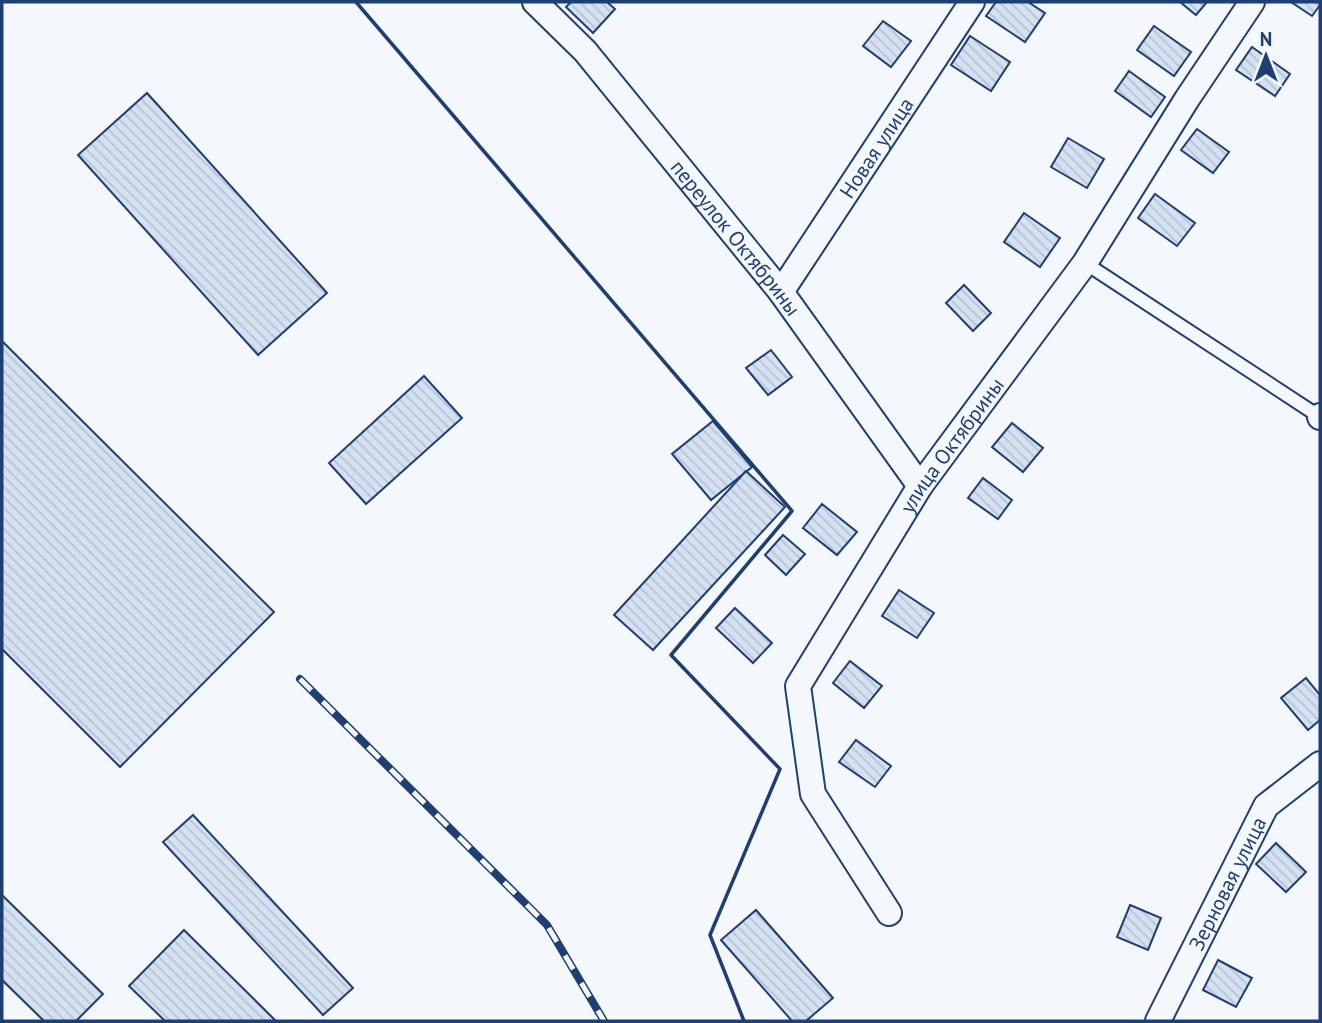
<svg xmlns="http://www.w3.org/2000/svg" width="1322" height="1023" font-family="'PT Sans',sans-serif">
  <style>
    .building { fill: url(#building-back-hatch); stroke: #1d3f73; stroke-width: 2 }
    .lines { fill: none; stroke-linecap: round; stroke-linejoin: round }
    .service-casing { stroke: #1d3f73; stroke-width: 16 }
    .minor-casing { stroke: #1d3f73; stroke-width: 28 }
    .service { stroke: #f4f7fb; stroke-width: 12 }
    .minor { stroke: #f4f7fb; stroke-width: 24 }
    .rail-casing { stroke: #1d3f73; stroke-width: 8 }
    .rail { stroke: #f4f7fb; stroke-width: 5; stroke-dasharray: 16; stroke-linecap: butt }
    .wall { stroke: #1d3f73; stroke-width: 3.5 }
    .labels { text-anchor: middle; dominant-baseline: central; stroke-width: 5; stroke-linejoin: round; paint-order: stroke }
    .street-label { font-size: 21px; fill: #1d3f73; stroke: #f4f7fb }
  </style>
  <defs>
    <pattern id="building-back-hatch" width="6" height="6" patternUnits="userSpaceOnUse" patternTransform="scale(1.75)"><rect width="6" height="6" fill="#d5e0f0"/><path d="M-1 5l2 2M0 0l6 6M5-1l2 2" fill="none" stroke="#b6c1d1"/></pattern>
  </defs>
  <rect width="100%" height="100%" fill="#f4f7fb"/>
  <!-- building -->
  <g class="building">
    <path d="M 571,2 L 607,2 L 615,9 L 593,33 L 566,7 Z"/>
    <path d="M 996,2 L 1028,2 L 1045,13 L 1025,42 L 986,16 Z"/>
    <path d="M 1180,2 L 1207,2 L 1196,15 Z"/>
    <path d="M 1291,2 L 1320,2 L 1320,5 L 1312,16 Z"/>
    <path d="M 883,21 L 911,41 L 891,67 L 863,46 Z"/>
    <path d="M 1154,26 L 1191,52 L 1174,76 L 1137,50 Z"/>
    <path d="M 970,36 L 1010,62 L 991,91 L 951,65 Z"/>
    <path d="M 1252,47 L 1290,74 L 1275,96 L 1236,70 Z"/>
    <path d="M 1129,71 L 1165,97 L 1151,117 L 1115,91 Z"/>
    <path d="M 147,93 L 327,293 L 258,355 L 78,155 Z"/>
    <path d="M 1197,129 L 1229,152 L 1213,173 L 1181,150 Z"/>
    <path d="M 1068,138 L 1104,159 L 1087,188 L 1051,167 Z"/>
    <path d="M 1155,194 L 1195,223 L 1177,246 L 1138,218 Z"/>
    <path d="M 1024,213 L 1060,238 L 1040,267 L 1004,242 Z"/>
    <path d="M 964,285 L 991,313 L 973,331 L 946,303 Z"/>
    <path d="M 2,341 L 274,612 L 120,767 L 2,649 Z"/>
    <path d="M 771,350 L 792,377 L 768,395 L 746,368 Z"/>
    <path d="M 424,376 L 462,418 L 366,504 L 329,463 Z"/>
    <path d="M 713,421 L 752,467 L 711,500 L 672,454 Z"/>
    <path d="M 1012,423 L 1043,448 L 1023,472 L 992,447 Z"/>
    <path d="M 746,471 L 785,507 L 653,650 L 614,615 Z"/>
    <path d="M 983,478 L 1012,500 L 998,519 L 968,498 Z"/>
    <path d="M 822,504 L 857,532 L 837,555 L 803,528 Z"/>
    <path d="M 783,535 L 805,554 L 786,575 L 765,555 Z"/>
    <path d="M 899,590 L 934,613 L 917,638 L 882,616 Z"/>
    <path d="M 735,608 L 772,643 L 753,663 L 716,628 Z"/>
    <path d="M 850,661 L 882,686 L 864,708 L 833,683 Z"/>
    <path d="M 1306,678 L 1320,695 L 1320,720 L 1308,730 L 1281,698 Z"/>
    <path d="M 856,740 L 891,766 L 875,787 L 839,762 Z"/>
    <path d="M 193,815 L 353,988 L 323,1015 L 163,842 Z"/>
    <path d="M 1276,843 L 1306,872 L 1286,892 L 1256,864 Z"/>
    <path d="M 2,895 L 103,994 L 76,1021 L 44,1021 L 2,980 Z"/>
    <path d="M 1130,905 L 1161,918 L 1148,950 L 1117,937 Z"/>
    <path d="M 756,910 L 833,998 L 806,1021 L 792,1021 L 721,940 Z"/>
    <path d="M 184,930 L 276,1021 L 165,1021 L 129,986 Z"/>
    <path d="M 1218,960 L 1252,978 L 1236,1007 L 1203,990 Z"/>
  </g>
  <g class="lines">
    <defs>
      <path id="service" d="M 1085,263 L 1320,417"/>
      <g id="minor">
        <path id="s1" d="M 535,2 L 585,51 L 781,292 L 920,486"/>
        <path id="s2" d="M 781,292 L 972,2"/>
        <path d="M 1320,417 L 1320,416"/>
        <path id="s3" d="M 889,913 L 813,794 L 798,686 L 920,486 L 1085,263 L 1187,99 L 1252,2"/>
        <path id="s4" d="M 1158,1021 L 1266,806 L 1320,764"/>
      </g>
    </defs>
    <!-- service casing -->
    <use href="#service" class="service-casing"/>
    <!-- minor casing -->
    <use href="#minor" class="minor-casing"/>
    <!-- service -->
    <use href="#service" class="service"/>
    <!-- minor -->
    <use href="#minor" class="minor"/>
    <defs>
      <path id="rail" d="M 300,679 L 547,925 L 604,1021"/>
    </defs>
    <!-- rail casing -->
    <use href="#rail" class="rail-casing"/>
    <!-- rail -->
    <use href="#rail" class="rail"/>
    <!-- wall -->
    <path class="wall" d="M 356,2 L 792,511 L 671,655 L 780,769 L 710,935 L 744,1021"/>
  </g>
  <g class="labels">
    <!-- street labels -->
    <g class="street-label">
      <text stroke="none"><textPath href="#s2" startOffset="173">Новая улица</textPath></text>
      <text stroke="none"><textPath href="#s1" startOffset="310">переулок Октябрины</textPath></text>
      <text stroke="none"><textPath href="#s3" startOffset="536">улица Октябрины</textPath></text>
      <text stroke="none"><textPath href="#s4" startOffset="154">Зерновая улица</textPath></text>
    </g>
  </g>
  <!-- border -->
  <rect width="1322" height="1023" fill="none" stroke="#1d3f73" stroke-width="7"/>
  <!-- north arrow -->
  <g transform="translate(1266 56)" stroke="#f4f7fb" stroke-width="5" paint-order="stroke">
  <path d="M0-5L12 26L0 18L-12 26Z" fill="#1d3f73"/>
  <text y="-10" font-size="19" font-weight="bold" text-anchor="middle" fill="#1d3f73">N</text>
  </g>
</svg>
